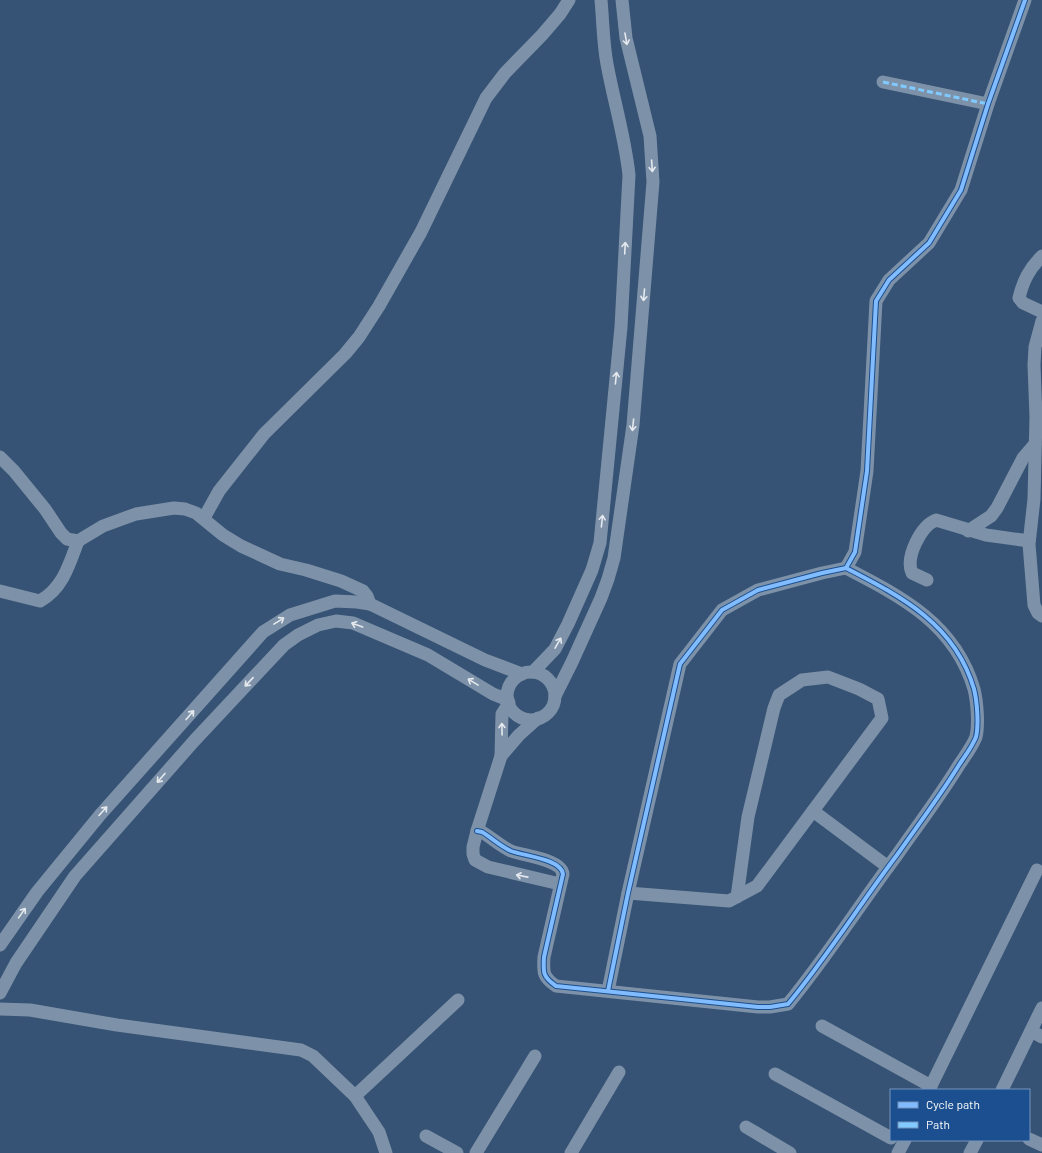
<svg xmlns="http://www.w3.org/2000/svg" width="1042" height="1153" font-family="Barlow,sans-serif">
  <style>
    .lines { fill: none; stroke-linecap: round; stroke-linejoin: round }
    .minor { stroke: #7d92a8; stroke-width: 13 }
    .quiet { stroke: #80caff; stroke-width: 3; stroke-dasharray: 6 3; stroke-linecap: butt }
    .cycleway-casing { stroke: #1b4f8f; stroke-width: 6 }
    .cycleway { stroke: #80bcff; stroke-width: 4 }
    .oneway { stroke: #e5e9ee }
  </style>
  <rect width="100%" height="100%" fill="#365274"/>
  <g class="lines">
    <!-- minor -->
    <g class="minor">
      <path d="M 883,82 L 988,104"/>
      <path d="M 1042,256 C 1029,269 1023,281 1019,298 L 1023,303 L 1042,312"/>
      <path d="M 1042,321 L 1035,347 L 1034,365 L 1036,417 L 1034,499 L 1029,544 L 1034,605 L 1038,613 L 1042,616"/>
      <path d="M 0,457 L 14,471 L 45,509 L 61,533 L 67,539 L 78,541 L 103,526 L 136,514 L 174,508 L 185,509 L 196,513 L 223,535 L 241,546 L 280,564 L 306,570 L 341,581 L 363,591 L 367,596 L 370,604"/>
      <path d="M 204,518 L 219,491 L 264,434 L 345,354 L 359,337 L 379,306 L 421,232 L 486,98 L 505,73 L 542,35 L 560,14 L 569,0"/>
      <path d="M 968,531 L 991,516 L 997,508 L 1023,458 L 1035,444"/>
      <path d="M 927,580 L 912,573 C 905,557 921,526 936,520 L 986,535 L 1029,541"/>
      <path d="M 0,591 L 40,601 C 63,588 69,565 78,541"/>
      <path d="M 533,672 L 555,649 L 568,624 L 592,570 L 600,543 L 621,327 L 629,175 C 625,137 614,102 607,64 C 603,43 603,21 601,0"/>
      <circle cx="531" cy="696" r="24"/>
      <path d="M 555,696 L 572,662 L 601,598 L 608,579 L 614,558 L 633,425 L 653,182 L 650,136 L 626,38 L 622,0"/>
      <path d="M 509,703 L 502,714 L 501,756 L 477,831 L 473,847 L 473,854 L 475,860 L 488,867 L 560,884"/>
      <path d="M 501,756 L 519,735 L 538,718"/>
      <path d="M 813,811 L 888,867"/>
      <path d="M 477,831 L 482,832 C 492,838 500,846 511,851 C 524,856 561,859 563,874 L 544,957 C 543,973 543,977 556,986 L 758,1007 L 770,1007 L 788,1004 C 827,957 860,904 897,855 C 918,825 940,796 959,765 C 965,756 972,747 976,737 C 979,724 977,701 974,689 C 955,624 902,597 846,568"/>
      <path d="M 628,893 L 729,901 L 757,886 L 882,718 L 878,699 L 859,689 L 828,677 L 802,680 L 779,695 L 774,708 L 748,817 L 737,897"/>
      <path d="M 0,945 L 37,892 L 100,815 L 263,632 L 290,615 L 335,601 L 357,602 L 370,604 L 485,660 L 522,674"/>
      <path d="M 608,991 L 628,893 L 680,664 L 722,610 L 758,590 L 822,573 L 846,568 L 855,552 L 867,471 L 876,301 L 889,280 L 929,243 L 961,190 L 988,104 L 1025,0"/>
      <path d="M 0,993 L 16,963 L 75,876 L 194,741 L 284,645 L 298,635 L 318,625 L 336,621 L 353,623 L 428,655 L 493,694 L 508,700"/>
      <path d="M 0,1009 L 30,1010 L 117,1025 L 301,1050 L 313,1056 L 355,1096 L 379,1132 L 386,1153"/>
      <path d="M 822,1026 L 931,1086"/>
      <path d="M 1031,1031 L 1042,1037"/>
      <path d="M 775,1074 L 891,1138"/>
      <path d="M 929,1090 L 1037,870"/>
      <path d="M 1002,1090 L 1042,1008"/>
      <path d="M 355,1096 L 458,1000"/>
      <path d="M 746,1127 L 790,1153"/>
      <path d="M 426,1136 L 457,1153"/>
      <path d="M 1029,1139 L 1042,1145"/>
      <path d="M 476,1153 L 535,1056"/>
      <path d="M 571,1153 L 619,1072"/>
      <path d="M 898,1153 L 905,1140"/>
      <path d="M 970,1153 L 977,1140"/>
    </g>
    <!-- quiet -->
    <path class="quiet" d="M 883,82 L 988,104"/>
    <defs>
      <g id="cycleway">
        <path d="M 477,831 L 482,832 C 492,838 500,846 511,851 C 524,856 561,859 563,874 L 544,957 C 543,973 543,977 556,986 L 758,1007 L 770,1007 L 788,1004 C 827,957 860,904 897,855 C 918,825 940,796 959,765 C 965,756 972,747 976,737 C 979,724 977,701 974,689 C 955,624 902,597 846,568"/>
        <path d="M 608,991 L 628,893 L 680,664 L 722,610 L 758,590 L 822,573 L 846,568 L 855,552 L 867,471 L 876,301 L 889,280 L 929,243 L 961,190 L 988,104 L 1025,0"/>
      </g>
    </defs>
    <!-- cycleway casing -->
    <use href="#cycleway" class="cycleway-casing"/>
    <!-- cycleway -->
    <use href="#cycleway" class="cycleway"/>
  </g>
  <!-- one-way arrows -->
  <defs><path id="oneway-shaft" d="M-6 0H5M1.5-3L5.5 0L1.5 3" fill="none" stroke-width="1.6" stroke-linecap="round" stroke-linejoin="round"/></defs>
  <g class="oneway">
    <use href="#oneway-shaft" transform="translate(626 39) rotate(80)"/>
    <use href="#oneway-shaft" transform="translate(652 166) rotate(86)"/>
    <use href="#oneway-shaft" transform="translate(625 248) rotate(-87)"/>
    <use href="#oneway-shaft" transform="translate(644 295) rotate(95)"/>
    <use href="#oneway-shaft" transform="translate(616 378) rotate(-84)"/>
    <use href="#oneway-shaft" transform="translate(633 425) rotate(96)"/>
    <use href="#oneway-shaft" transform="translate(602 521) rotate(-84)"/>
    <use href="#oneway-shaft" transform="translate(279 621) rotate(-32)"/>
    <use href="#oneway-shaft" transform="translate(357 625) rotate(-160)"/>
    <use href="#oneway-shaft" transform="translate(558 643) rotate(-60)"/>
    <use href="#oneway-shaft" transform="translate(249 682) rotate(133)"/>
    <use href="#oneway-shaft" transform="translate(473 682) rotate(-149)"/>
    <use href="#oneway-shaft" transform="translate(190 715) rotate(-49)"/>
    <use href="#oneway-shaft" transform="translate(502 729) rotate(-91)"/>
    <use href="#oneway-shaft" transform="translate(161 778) rotate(131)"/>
    <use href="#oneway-shaft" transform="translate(103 811) rotate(-48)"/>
    <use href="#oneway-shaft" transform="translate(522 876) rotate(-169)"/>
    <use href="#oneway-shaft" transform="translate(22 913) rotate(-55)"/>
  </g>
  <!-- legend -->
  <rect x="890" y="1089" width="140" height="52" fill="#1b4f8f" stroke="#7695bc"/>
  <rect x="898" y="1102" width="20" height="6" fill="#80bcff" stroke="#7695bc"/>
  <text x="926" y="1109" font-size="12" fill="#ffffff">Cycle path</text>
  <rect x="898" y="1122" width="20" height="6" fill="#80caff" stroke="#7695bc"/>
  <text x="926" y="1129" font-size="12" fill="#ffffff">Path</text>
</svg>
